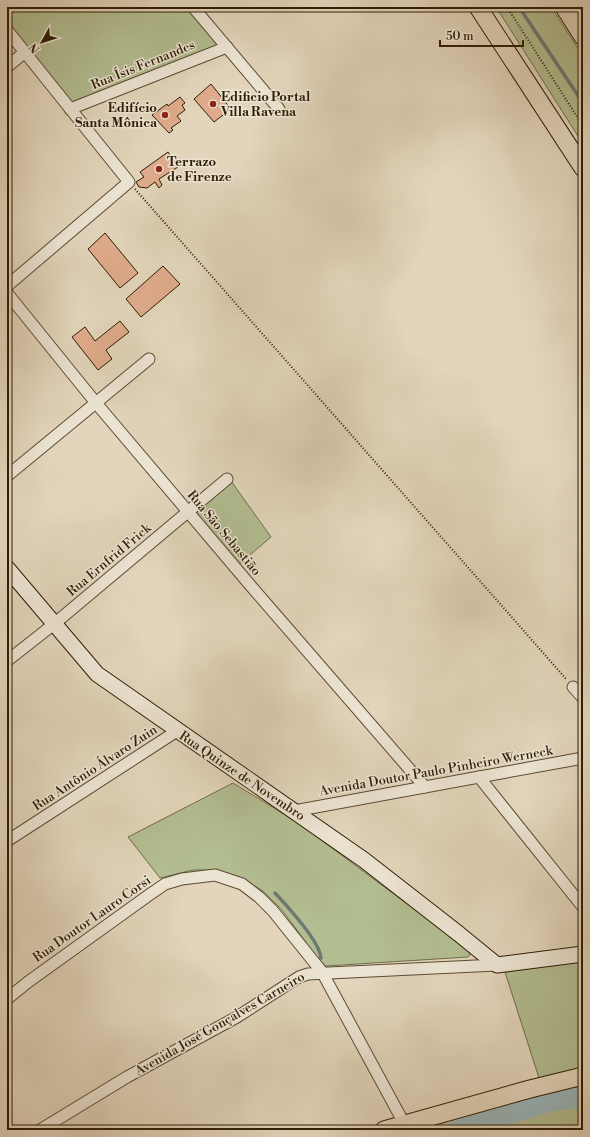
<svg xmlns="http://www.w3.org/2000/svg" width="590" height="1137" font-family="'Libre Bodoni',serif">
  <style>
    .green { fill: #b2bd91; stroke: #706d4a }
    .lines { fill: none; stroke-linecap: round; stroke-linejoin: round }
    .stream { stroke: #6e7971; stroke-width: 3.5 }
    .river { stroke: #99b6ba; stroke-width: 20 }
    .building { fill: #dfab8c; stroke: #2e1d04 }
    .street-casing { stroke: #5b4b32; stroke-width: 13 }
    .secondary-casing { stroke: #2e1d04; stroke-width: 17 }
    .primary-casing { stroke: #2e1d04; stroke-width: 19 }
    .path { stroke: #2e1d04; stroke-width: 2; stroke-dasharray: 1 2; stroke-linecap: butt }
    .street { stroke: #ece4d3; stroke-width: 11 }
    .secondary { stroke: #ece4d3; stroke-width: 15 }
    .primary { stroke: #e2d5bb; stroke-width: 17 }
    .poi-dot { fill: #8f2418; stroke: #ece4d3; stroke-width: 1.5 }
    .labels { text-anchor: middle; dominant-baseline: central; stroke-width: 3; stroke-linejoin: round; paint-order: stroke }
    .street-label { font-size: 13px; fill: #2e1d04; stroke: #ece4d3 }
    .poi-label { font-size: 13px; font-weight: bold; fill: #2e1d04; stroke: #ece4d3; text-anchor: start }
  </style>
  <rect width="100%" height="100%" fill="#e2d5bb"/>
  <filter id="stains"><feTurbulence type="fractalNoise" baseFrequency=".005" numOctaves="4"/><feColorMatrix values="0 0 0 0 .2 0 0 0 0 .09 0 0 0 0 .02 0 0 0 .5 -.17"/></filter>
  <radialGradient id="worn" r=".72"><stop offset=".6" stop-color="#630" stop-opacity="0"/><stop offset="1" stop-color="#630" stop-opacity=".3"/></radialGradient>
  <!-- green -->
  <g class="green">
    <path d="M 7,7 L 188,7 L 219,45 L 71,104 L 7,24 Z"/>
    <path d="M 496,7 L 551,7 L 583,56 L 583,144 Z"/>
    <path d="M 231,481 L 271,537 L 238,565 L 197,514 L 197,511 Z"/>
    <path d="M 233,783 L 297,822 L 461,944 L 468,950 L 470,955 L 468,957 L 326,966 L 317,961 L 305,941 L 282,910 L 263,891 L 242,878 L 214,870 L 193,870 L 160,878 L 128,837 Z"/>
    <path d="M 583,961 L 583,1071 L 539,1078 L 505,972 Z"/>
    <path d="M 583,1086 L 583,1129 L 569,1130 L 412,1130 L 560,1089 Z"/>
  </g>
  <g class="lines">
    <!-- stream -->
    <g class="stream">
      <path d="M 519,7 L 583,103"/>
      <path d="M 275,893 C 287,906 320,941 321,958"/>
    </g>
    <!-- river -->
    <path class="river" d="M 456,1130 L 552,1101 L 583,1098"/>
  </g>
  <!-- building -->
  <g class="building">
    <path d="M 211,84 L 231,109 L 214,122 L 194,99 Z"/>
    <path d="M 180,97 L 185,103 L 182,105 L 185,110 L 177,116 L 181,121 L 171,128 L 173,130 L 169,133 L 152,115 L 167,104 L 168,106 Z"/>
    <path d="M 168,152 L 178,167 L 159,179 L 162,185 L 159,188 L 155,182 L 147,188 L 139,187 L 136,182 L 144,177 L 140,172 Z"/>
    <path d="M 105,233 L 138,273 L 120,288 L 88,249 Z"/>
    <path d="M 163,266 L 180,284 L 141,317 L 126,299 Z"/>
    <path d="M 120,321 L 129,332 L 106,350 L 112,359 L 98,370 L 72,337 L 85,327 L 95,341 Z"/>
  </g>
  <g class="lines">
    <defs>
      <g id="street">
        <path d="M 193,7 L 279,109"/>
        <path d="M 7,30 L 129,182 L 7,286"/>
        <path d="M 7,67 L 25,52"/>
        <path d="M 70,109 L 227,47"/>
        <path d="M 7,293 L 96,403 L 250,585 L 425,787"/>
        <path d="M 7,476 L 149,359"/>
        <path d="M 7,661 L 54,624 L 227,479"/>
        <path d="M 573,687 L 583,698"/>
        <path d="M 479,777 L 583,907"/>
        <path d="M 294,811 L 583,758"/>
        <path d="M 7,841 L 177,731"/>
        <path d="M 7,999 L 28,982 L 149,895 L 165,884 L 182,879 L 215,875 L 242,884 L 259,897 L 273,911 L 322,972 L 405,1125"/>
        <path d="M 40,1130 L 127,1077 L 237,1017 L 299,977 L 308,974 L 497,965"/>
      </g>
      <path id="secondary" d="M 7,568 L 97,674 L 364,860 L 459,934 L 497,965 L 583,954"/>
      <g id="primary">
        <path d="M 478,7 L 583,168"/>
        <path d="M 564,7 L 583,37"/>
        <path d="M 384,1130 L 530,1089 L 583,1076"/>
      </g>
    </defs>
    <!-- street casing -->
    <use href="#street" class="street-casing"/>
    <!-- secondary casing -->
    <use href="#secondary" class="secondary-casing"/>
    <!-- primary casing -->
    <use href="#primary" class="primary-casing"/>
    <!-- path -->
    <g class="path">
      <path d="M 507,7 L 583,126"/>
      <path d="M 135,189 L 567,680"/>
    </g>
    <!-- street -->
    <use href="#street" class="street"/>
    <!-- secondary -->
    <use href="#secondary" class="secondary"/>
    <!-- primary -->
    <use href="#primary" class="primary"/>
  </g>
  <!-- markers -->
  <g class="poi-dot">
    <circle cx="213" cy="104" r="4"/>
    <circle cx="165" cy="115" r="4"/>
    <circle cx="159" cy="169" r="4"/>
  </g>
  <g class="labels">
    <!-- street labels -->
    <g class="street-label">
      <text transform="translate(143 65) rotate(-22)">Rua Ísis Fernandes</text>
      <text transform="translate(224 533) rotate(50)">Rua São Sebastião</text>
      <text transform="translate(109 560) rotate(-40)">Rua Ernfrid Frick</text>
      <text transform="translate(95 768) rotate(-33)">Rua Antônio Álvaro Zuin</text>
      <text transform="translate(436 771) rotate(-10)">Avenida Doutor Paulo Pinheiro Werneck</text>
      <text transform="translate(242 776) rotate(34)">Rua Quinze de Novembro</text>
      <text transform="translate(92 919) rotate(-35)">Rua Doutor Lauro Corsi</text>
      <text transform="translate(220 1024) rotate(-30)">Avenida José Gonçalves Carneiro</text>
    </g>
    <!-- poi labels -->
    <g class="poi-label">
      <text x="221" y="97">Edificio Portal<tspan x="221" dy="15">Villa Ravena</tspan></text>
      <text x="157" y="108" text-anchor="end">Edifício<tspan x="157" dy="15">Santa Mônica</tspan></text>
      <text x="167" y="162">Terrazo<tspan x="167" dy="15">de Firenze</tspan></text>
    </g>
  </g>
  <!-- margin -->
  <rect width="590" height="1137" fill="none" stroke="#e2d5bb" stroke-width="24"/>
  <rect x="8" y="8" width="574" height="1121" fill="none" stroke="#2e1d04" stroke-width="2"/>
  <rect x="12" y="12" width="566" height="1113" fill="none" stroke="#2e1d04"/>
  <!-- north arrow -->
  <g transform="translate(42 42) rotate(231)" stroke="#ece4d3" stroke-width="3" paint-order="stroke">
  <path d="M0-3L7 15L0 10L-7 15Z" fill="#2e1d04"/>
  <text y="-6" font-size="11" font-weight="bold" text-anchor="middle" fill="#2e1d04">N</text>
  </g>
  <!-- scale -->
  <path d="M440 40v6h83v-6" fill="none" stroke="#2e1d04" stroke-width="2"/>
  <text x="446" y="40" font-size="12" fill="#2e1d04" stroke="#ece4d3" stroke-width="3" paint-order="stroke">50 m</text>
  <rect width="100%" height="100%" filter="url(#stains)"/>
  <rect width="100%" height="100%" fill="url(#worn)"/>
</svg>
